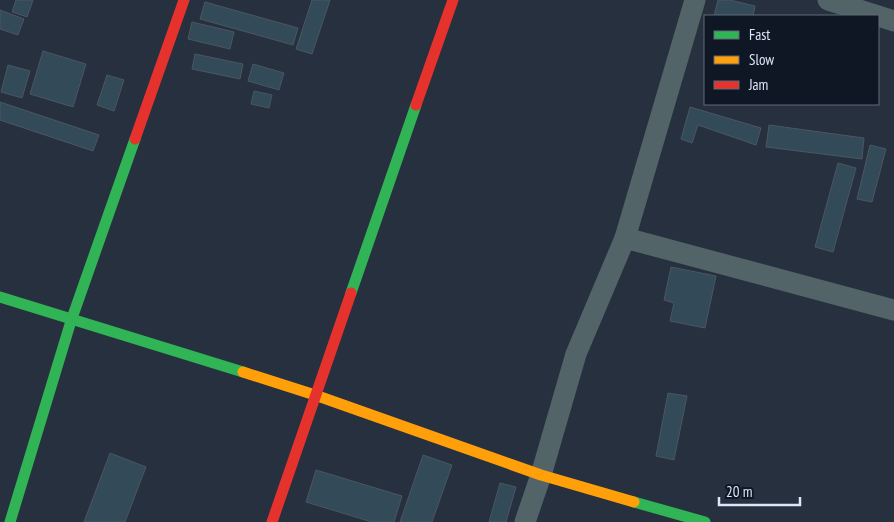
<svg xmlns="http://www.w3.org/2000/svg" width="894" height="522" font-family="'PT Sans Narrow',sans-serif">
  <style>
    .building { fill: #334a58; stroke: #4b5661 }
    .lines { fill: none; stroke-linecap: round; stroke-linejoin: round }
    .street { stroke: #526467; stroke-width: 21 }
    .fast { stroke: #30b455; stroke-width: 11 }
    .slow { stroke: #ff9f0a; stroke-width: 11 }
    .jam { stroke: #e5322d; stroke-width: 11 }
  </style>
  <rect width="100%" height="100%" fill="#26303e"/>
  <!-- building -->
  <g class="building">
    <path d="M 16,0 L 33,0 L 27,17 L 12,12 Z"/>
    <path d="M 312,0 L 330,0 L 312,54 L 296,49 Z"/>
    <path d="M 718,0 L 730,0 L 755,6 L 753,16 L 714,16 Z"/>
    <path d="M 205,2 L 298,28 L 293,45 L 200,19 Z"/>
    <path d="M 0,10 L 24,19 L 18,35 L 0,29 Z"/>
    <path d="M 192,22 L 234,32 L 230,49 L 188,39 Z"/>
    <path d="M 43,51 L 86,64 L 73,107 L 30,94 Z"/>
    <path d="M 195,54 L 243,64 L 240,79 L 192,69 Z"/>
    <path d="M 253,64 L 284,73 L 279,90 L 248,81 Z"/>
    <path d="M 8,65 L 30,71 L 22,98 L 1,92 Z"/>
    <path d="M 107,75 L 124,80 L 114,111 L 97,105 Z"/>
    <path d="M 254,91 L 272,95 L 269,108 L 251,104 Z"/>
    <path d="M 0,102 L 99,135 L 93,151 L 0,120 Z"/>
    <path d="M 690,107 L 761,128 L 756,145 L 698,125 L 692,143 L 681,139 Z"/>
    <path d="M 769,125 L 864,138 L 862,159 L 766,147 Z"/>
    <path d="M 870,145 L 886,149 L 872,202 L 857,199 Z"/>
    <path d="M 838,163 L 856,168 L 833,252 L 815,247 Z"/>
    <path d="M 671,267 L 716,276 L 705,328 L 670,321 L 674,303 L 664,300 Z"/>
    <path d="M 668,393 L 687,396 L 674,460 L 656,456 Z"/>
    <path d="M 110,453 L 146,467 L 125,522 L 84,522 Z"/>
    <path d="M 423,455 L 452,465 L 432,522 L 400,522 Z"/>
    <path d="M 316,470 L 402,496 L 394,522 L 372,522 L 306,502 Z"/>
    <path d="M 500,483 L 516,487 L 506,522 L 489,522 Z"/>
  </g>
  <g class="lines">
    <!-- street -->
    <g class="street">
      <path d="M 828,0 L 894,21"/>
      <path d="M 625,238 L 894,310"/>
      <path d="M 525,522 L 541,475 L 576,354 L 625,238 L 695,0"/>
    </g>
    <!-- fast -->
    <g class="fast">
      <path d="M 351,293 L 416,105"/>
      <path d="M 0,297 L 243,372"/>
      <path d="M 634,502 L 705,522"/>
      <path d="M 10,522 L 71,321 L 135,139"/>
    </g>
    <!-- slow -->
    <path class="slow" d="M 243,372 L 315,395 L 541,475 L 634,502"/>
    <!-- jam -->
    <g class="jam">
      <path d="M 416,105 L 453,0"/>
      <path d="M 135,139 L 184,0"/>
      <path d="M 272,522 L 351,293"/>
    </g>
  </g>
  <!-- legend -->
  <rect x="704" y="15" width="175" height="90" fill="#0e1723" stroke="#606a78"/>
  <rect x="714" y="31" width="25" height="8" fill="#30b455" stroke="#606a78"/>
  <text x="749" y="40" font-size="15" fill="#dbe7f8">Fast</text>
  <rect x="714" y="56" width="25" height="8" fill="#ff9f0a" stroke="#606a78"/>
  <text x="749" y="65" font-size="15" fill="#dbe7f8">Slow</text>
  <rect x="714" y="81" width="25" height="8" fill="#e5322d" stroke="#606a78"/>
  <text x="749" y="90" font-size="15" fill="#dbe7f8">Jam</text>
  <!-- scale -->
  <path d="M719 497v8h81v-8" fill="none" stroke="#dbe7f8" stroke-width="2.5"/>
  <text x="726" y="497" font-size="15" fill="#dbe7f8" stroke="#0e1723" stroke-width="4" paint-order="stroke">20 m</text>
</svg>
